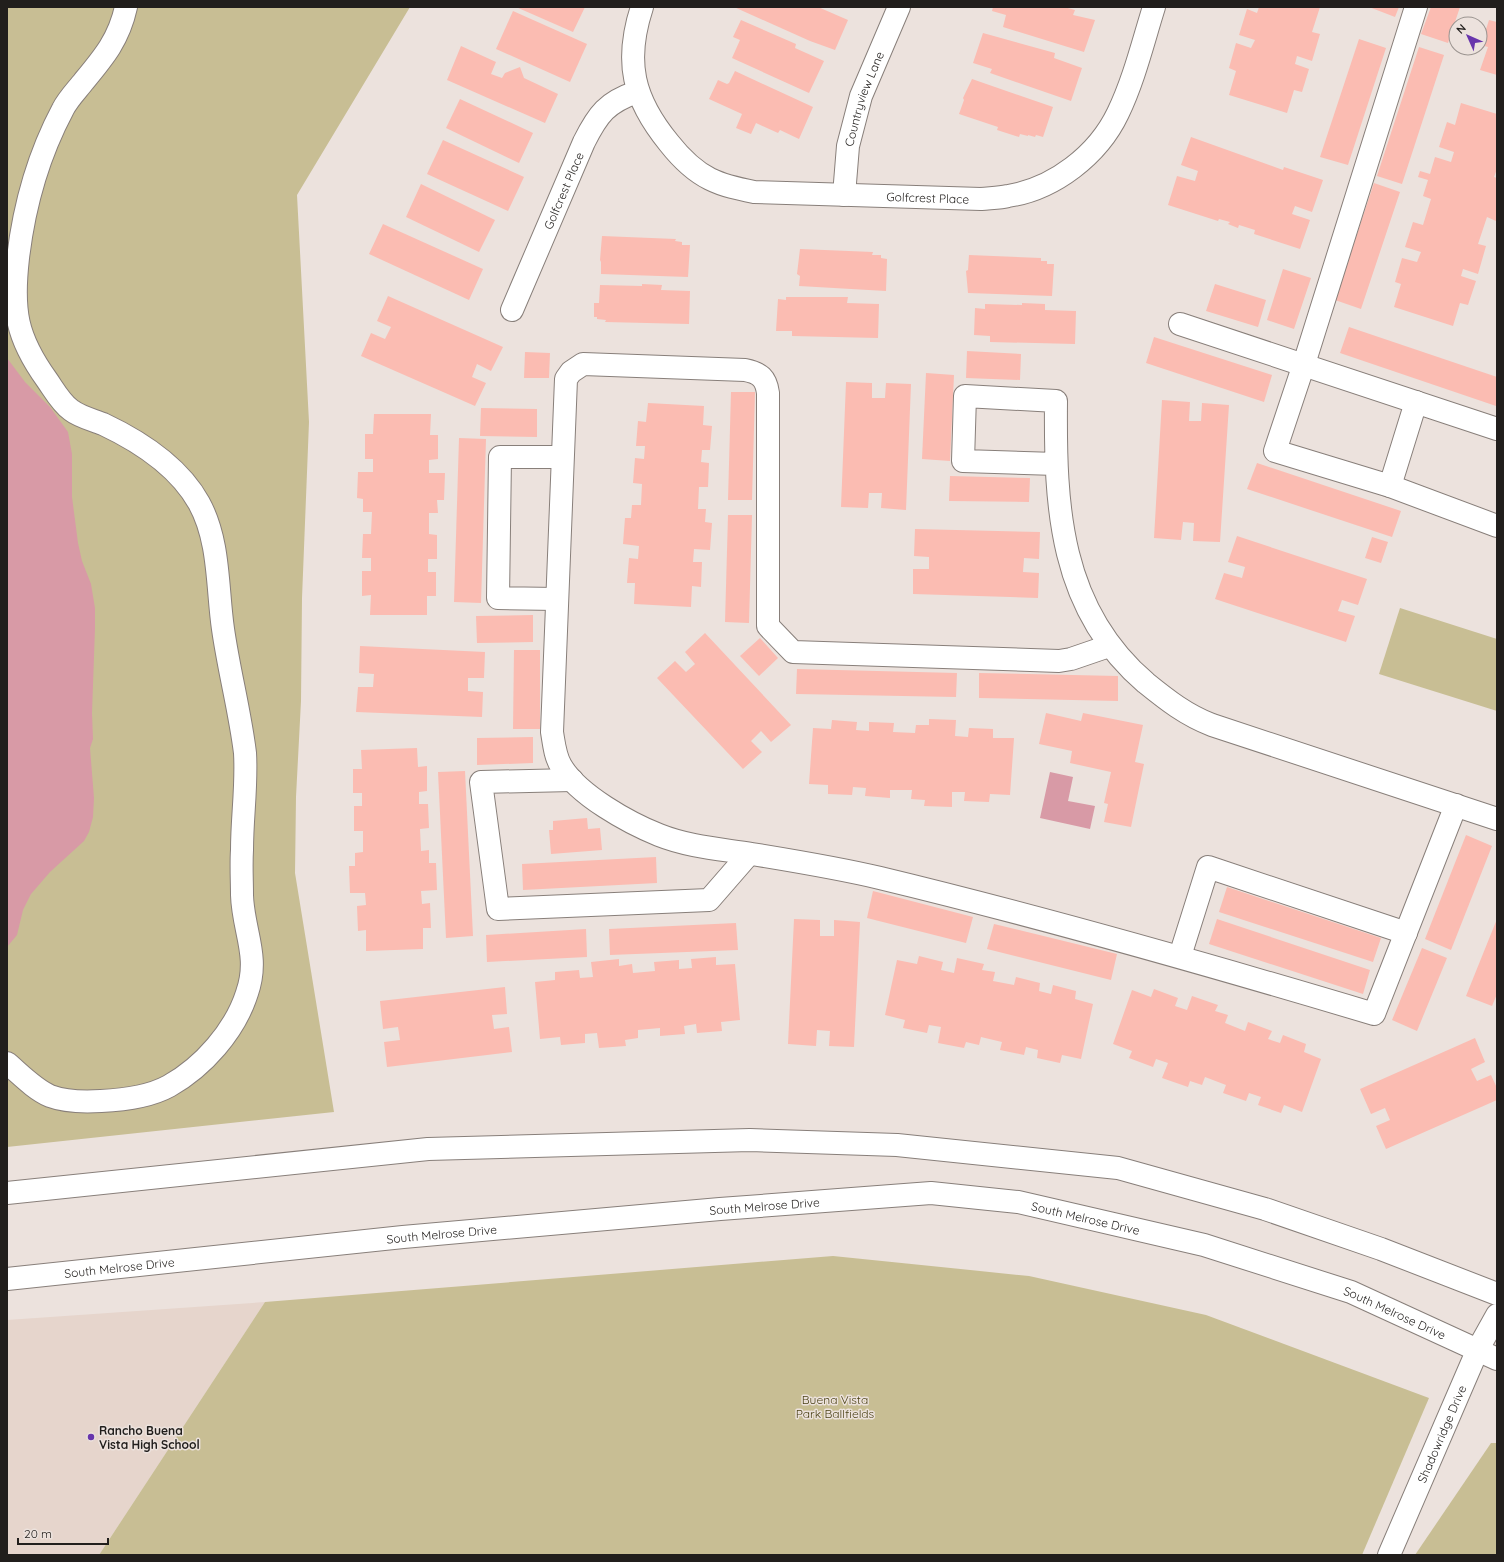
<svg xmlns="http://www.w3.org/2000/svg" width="1504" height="1562" font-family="Quicksand,sans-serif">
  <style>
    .built { fill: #e6d5cc }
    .green { fill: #c8be94 }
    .water { fill: #d89aa6 }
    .building { fill: #fbbcb2 }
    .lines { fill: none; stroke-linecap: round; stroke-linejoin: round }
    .minor-casing { stroke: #887f7a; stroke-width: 24 }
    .major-casing { stroke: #887f7a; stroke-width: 24 }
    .minor { stroke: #fff; stroke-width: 22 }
    .major { stroke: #fff; stroke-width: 22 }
    .poi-dot { fill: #6835ac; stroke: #ece2dd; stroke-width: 1.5 }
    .labels { text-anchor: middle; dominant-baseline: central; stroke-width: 3; stroke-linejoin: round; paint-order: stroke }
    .street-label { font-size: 12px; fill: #211e1c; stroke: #ece2dd }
    .park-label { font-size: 12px; fill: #483f12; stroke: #ece2dd }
    .poi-label { font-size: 12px; font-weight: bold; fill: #211e1c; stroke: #ece2dd; text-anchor: start }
  </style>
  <rect width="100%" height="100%" fill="#ece2dd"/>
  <!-- built -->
  <path class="built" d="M 265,1302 L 99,1555 L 7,1555 L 7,1320 Z"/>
  <!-- green -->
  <g class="green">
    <path d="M 7,7 L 410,7 L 297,195 L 309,422 L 302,598 L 301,701 L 296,797 L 295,873 L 334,1112 L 7,1147 Z"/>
    <path d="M 1400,608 L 1497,639 L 1497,711 L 1379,674 Z"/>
    <path d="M 833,1256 L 1029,1276 L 1206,1315 L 1429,1398 L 1362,1555 L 99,1555 L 265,1302 Z"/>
    <path d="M 1491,1443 L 1497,1443 L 1497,1555 L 1415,1555 Z"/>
  </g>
  <!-- water -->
  <g class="water">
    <path d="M 7,358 L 25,382 L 50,407 L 68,432 L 72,454 L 72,497 L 78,543 L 82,561 L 91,584 L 95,608 L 95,628 L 92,713 L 93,739 L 90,748 L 94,798 L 93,817 L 89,832 L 84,841 L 50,872 L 31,894 L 23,910 L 17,935 L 7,947 Z"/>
    <path d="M 1050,772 L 1073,777 L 1068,801 L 1095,806 L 1090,829 L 1040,818 Z"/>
  </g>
  <!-- building -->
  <g class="building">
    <path d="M 516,7 L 585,7 L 573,32 Z"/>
    <path d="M 734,7 L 818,7 L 848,20 L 835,50 L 810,41 Z"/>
    <path d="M 993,7 L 1064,7 L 1075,10 L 1073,15 L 1095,20 L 1084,52 L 1003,27 L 1006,15 L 992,11 Z"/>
    <path d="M 1259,7 L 1320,7 L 1312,32 L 1320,34 L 1312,61 L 1297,56 L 1295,64 L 1309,69 L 1302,92 L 1294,90 L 1287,113 L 1229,95 L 1236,71 L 1229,68 L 1236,43 L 1251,48 L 1255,40 L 1239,35 L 1247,9 L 1257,13 Z"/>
    <path d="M 1369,7 L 1399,7 L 1395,17 Z"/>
    <path d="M 1431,7 L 1460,7 L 1448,43 L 1421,34 Z"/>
    <path d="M 513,11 L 587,44 L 570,82 L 496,49 Z"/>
    <path d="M 741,20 L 796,44 L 795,48 L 824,61 L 809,93 L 732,58 L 740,40 L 733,37 Z"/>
    <path d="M 1489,20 L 1497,22 L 1497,75 L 1480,70 L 1488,47 L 1481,45 Z"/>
    <path d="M 983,33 L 1055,53 L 1054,58 L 1082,68 L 1071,101 L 990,73 L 992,69 L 973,63 Z"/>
    <path d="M 1359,39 L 1386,48 L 1348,165 L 1320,157 Z"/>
    <path d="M 461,46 L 496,62 L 491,74 L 502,78 L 505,73 L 520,67 L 524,78 L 558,94 L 545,123 L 447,80 Z"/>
    <path d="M 1419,47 L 1444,55 L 1402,184 L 1377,176 Z"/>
    <path d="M 735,71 L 813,107 L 799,139 L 780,130 L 778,133 L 756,123 L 751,134 L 736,128 L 742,114 L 709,99 L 718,80 L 727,84 L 729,83 Z"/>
    <path d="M 972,79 L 1053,107 L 1043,137 L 1036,135 L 1035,137 L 1028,135 L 1028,136 L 1020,134 L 1019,137 L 997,130 L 998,127 L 959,114 L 964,100 L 963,98 Z"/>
    <path d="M 460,99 L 533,133 L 519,163 L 446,128 Z"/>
    <path d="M 1461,103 L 1497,114 L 1497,169 L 1494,177 L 1497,178 L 1497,217 L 1496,221 L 1487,217 L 1478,244 L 1486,246 L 1478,274 L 1463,269 L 1461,276 L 1476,281 L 1468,305 L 1460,303 L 1453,326 L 1394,307 L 1401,284 L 1395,282 L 1402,258 L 1417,262 L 1421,252 L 1405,247 L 1413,222 L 1423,225 L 1431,199 L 1423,196 L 1428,180 L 1418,177 L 1420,171 L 1430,174 L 1435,157 L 1451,162 L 1454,152 L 1439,147 L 1447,122 L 1455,125 Z"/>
    <path d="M 1191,137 L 1283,170 L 1284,167 L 1323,180 L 1312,212 L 1295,206 L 1292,214 L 1310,220 L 1300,249 L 1254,234 L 1255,230 L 1239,225 L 1238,228 L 1228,224 L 1230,222 L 1219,219 L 1218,221 L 1168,205 L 1177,176 L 1195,181 L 1198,171 L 1181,165 Z"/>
    <path d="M 443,140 L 524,177 L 508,211 L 427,174 Z"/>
    <path d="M 1374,183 L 1400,192 L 1361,309 L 1335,300 Z"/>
    <path d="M 421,184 L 495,220 L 479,252 L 406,217 Z"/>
    <path d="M 383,224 L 483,269 L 469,300 L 369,254 Z"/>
    <path d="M 602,236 L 676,239 L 675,241 L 682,242 L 682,245 L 690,245 L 688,277 L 601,274 L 601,262 L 600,260 Z"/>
    <path d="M 800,249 L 873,252 L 872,255 L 881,255 L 881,258 L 887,259 L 886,291 L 799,286 L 800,276 L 797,274 Z"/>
    <path d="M 969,255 L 1041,258 L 1041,261 L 1047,261 L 1047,264 L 1054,264 L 1052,296 L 968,293 L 966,271 L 968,270 Z"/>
    <path d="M 1283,269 L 1311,278 L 1294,329 L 1267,320 Z"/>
    <path d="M 642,284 L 662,285 L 661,290 L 690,291 L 689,324 L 605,322 L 606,320 L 597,319 L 597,317 L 594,317 L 594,303 L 599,303 L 600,285 L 642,286 Z"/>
    <path d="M 1215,284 L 1266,300 L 1258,327 L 1206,311 Z"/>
    <path d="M 388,296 L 503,347 L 491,371 L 477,364 L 472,377 L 486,383 L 475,406 L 361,356 L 371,333 L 385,339 L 391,327 L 377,321 Z"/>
    <path d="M 786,297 L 848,297 L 847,303 L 879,304 L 878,338 L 792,336 L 792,331 L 776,331 L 778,299 L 786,300 Z"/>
    <path d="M 1022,303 L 1045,304 L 1045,310 L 1076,311 L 1075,344 L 990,342 L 990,336 L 974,335 L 975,308 L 985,309 L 985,304 L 1022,305 Z"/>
    <path d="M 1349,327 L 1497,377 L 1496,406 L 1340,353 Z"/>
    <path d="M 1154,337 L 1272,375 L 1264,402 L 1146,363 Z"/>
    <path d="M 967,351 L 1021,354 L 1020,380 L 966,378 Z"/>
    <path d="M 525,352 L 550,353 L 549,378 L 524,378 Z"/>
    <path d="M 926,373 L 954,375 L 950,461 L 922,459 Z"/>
    <path d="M 846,382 L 872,383 L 872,398 L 885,398 L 886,383 L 911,384 L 906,510 L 881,508 L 882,493 L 869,493 L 868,508 L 841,507 Z"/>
    <path d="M 731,392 L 755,392 L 752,500 L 728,500 Z"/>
    <path d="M 1162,400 L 1190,402 L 1189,421 L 1201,421 L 1202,403 L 1229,405 L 1220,542 L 1193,541 L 1194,523 L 1183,522 L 1181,540 L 1154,538 Z"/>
    <path d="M 648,403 L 704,406 L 703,425 L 712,426 L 710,450 L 702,450 L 701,462 L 709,463 L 708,487 L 699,487 L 698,509 L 706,509 L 705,522 L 712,523 L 710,550 L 694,549 L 693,562 L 702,562 L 701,587 L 692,586 L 691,607 L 634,604 L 635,583 L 627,583 L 629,558 L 638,559 L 639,546 L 623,544 L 625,518 L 631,518 L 632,505 L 641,505 L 642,484 L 633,483 L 635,458 L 644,459 L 645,446 L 636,446 L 638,421 L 646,422 Z"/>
    <path d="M 481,408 L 537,409 L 537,437 L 480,436 Z"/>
    <path d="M 374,414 L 431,414 L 430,435 L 438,435 L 438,459 L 429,460 L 429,473 L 445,473 L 444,500 L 437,500 L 438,513 L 429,513 L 429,534 L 437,535 L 437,559 L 428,559 L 428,572 L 436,572 L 436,596 L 427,596 L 427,615 L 370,615 L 371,595 L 362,596 L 362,571 L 371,571 L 371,558 L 362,558 L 363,534 L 371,534 L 372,512 L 363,512 L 363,499 L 357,498 L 358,472 L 373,472 L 373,459 L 365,459 L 365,434 L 373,434 Z"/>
    <path d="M 459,438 L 486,439 L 481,603 L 454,602 Z"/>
    <path d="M 1257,463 L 1401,511 L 1392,537 L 1247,489 Z"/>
    <path d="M 950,476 L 1030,478 L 1029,502 L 949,501 Z"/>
    <path d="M 728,515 L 752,515 L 749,623 L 725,622 Z"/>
    <path d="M 915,529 L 1040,532 L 1039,559 L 1024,558 L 1023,572 L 1039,573 L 1038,598 L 913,594 L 913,569 L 929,569 L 929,557 L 914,556 Z"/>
    <path d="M 1237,536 L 1367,579 L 1358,605 L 1342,600 L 1338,611 L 1355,616 L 1346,642 L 1215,599 L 1224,573 L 1242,578 L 1245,567 L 1228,562 Z"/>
    <path d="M 1372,537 L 1388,542 L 1381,563 L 1365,558 Z"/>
    <path d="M 533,615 L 533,642 L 477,643 L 476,616 Z"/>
    <path d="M 705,633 L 791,725 L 771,742 L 761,731 L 751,741 L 762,752 L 743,769 L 657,678 L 675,661 L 686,672 L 695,664 L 685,652 Z"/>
    <path d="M 760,638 L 778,658 L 759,676 L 740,656 Z"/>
    <path d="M 360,646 L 485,652 L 484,678 L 468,678 L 468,691 L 483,692 L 482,717 L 356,712 L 358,687 L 373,687 L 374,674 L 359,673 Z"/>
    <path d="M 514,650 L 540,650 L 540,729 L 513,729 Z"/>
    <path d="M 797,669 L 957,673 L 956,697 L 796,694 Z"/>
    <path d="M 979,673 L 1118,676 L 1118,701 L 979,698 Z"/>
    <path d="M 1046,713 L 1081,721 L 1083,713 L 1143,725 L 1135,762 L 1144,764 L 1131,827 L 1104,822 L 1108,804 L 1104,803 L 1111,772 L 1070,763 L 1072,751 L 1039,744 Z"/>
    <path d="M 929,719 L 956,720 L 955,736 L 968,737 L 969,728 L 993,729 L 993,738 L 1014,738 L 1010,795 L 990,794 L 989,802 L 964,801 L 965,792 L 952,792 L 952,807 L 924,806 L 925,800 L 911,799 L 912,790 L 890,790 L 890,798 L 865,796 L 866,788 L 853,787 L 852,795 L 828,794 L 828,785 L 809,784 L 813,728 L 831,729 L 832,720 L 857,722 L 856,730 L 869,731 L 869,722 L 894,723 L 893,732 L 915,733 L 916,725 L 929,725 Z"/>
    <path d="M 533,737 L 533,763 L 477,765 L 477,738 Z"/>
    <path d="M 417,748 L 418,767 L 427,766 L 427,791 L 419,792 L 419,804 L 428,804 L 429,828 L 420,829 L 421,851 L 429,850 L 429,863 L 436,863 L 437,890 L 421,891 L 422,904 L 430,903 L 431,928 L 423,928 L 423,949 L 366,951 L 366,930 L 358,931 L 357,906 L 366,905 L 365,893 L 350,893 L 349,866 L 355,866 L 355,853 L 363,852 L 363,831 L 354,831 L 354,806 L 362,806 L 362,793 L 353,793 L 353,769 L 362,769 L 361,750 Z"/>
    <path d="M 465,771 L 473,936 L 446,938 L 438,772 Z"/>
    <path d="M 587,818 L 588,829 L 600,828 L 602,850 L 551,854 L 549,830 L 553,830 L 553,821 Z"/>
    <path d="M 1466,835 L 1492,846 L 1451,950 L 1425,939 Z"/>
    <path d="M 656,857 L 657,883 L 523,890 L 522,864 Z"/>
    <path d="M 1227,887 L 1381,938 L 1373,962 L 1219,912 Z"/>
    <path d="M 873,891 L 973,917 L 966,943 L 867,918 Z"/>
    <path d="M 794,919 L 820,920 L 820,936 L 834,936 L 834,920 L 860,922 L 854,1047 L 829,1046 L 830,1031 L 817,1030 L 816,1046 L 788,1044 Z"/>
    <path d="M 1217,919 L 1370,970 L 1363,994 L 1209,944 Z"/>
    <path d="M 1497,919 L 1497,994 L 1492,1006 L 1466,996 Z"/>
    <path d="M 736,923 L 738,950 L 610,955 L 609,929 Z"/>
    <path d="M 994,924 L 1117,954 L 1111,980 L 987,949 Z"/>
    <path d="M 586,929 L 587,957 L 487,962 L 486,935 Z"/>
    <path d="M 1422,948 L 1447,958 L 1417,1031 L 1392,1020 Z"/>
    <path d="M 919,956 L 943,962 L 941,970 L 954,973 L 957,958 L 984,964 L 982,970 L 995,972 L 993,981 L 1014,985 L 1016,977 L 1040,983 L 1039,991 L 1051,994 L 1053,985 L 1076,991 L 1075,999 L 1093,1004 L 1081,1059 L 1062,1055 L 1060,1063 L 1037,1058 L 1038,1050 L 1026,1047 L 1024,1055 L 1000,1050 L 1002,1042 L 981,1037 L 979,1045 L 966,1042 L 964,1048 L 938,1043 L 941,1027 L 929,1025 L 927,1033 L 903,1028 L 905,1020 L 885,1015 L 897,960 L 917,964 Z"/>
    <path d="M 716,957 L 716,965 L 735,964 L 740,1020 L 721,1022 L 722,1031 L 697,1033 L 696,1024 L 684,1026 L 685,1034 L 660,1036 L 660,1028 L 638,1030 L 638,1038 L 625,1040 L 626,1046 L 599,1048 L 597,1033 L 585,1034 L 585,1043 L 561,1045 L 560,1037 L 540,1039 L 535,982 L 555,980 L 555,972 L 579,970 L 580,978 L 593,977 L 591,962 L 619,959 L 619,966 L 632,964 L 633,973 L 655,971 L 654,962 L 679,960 L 679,969 L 692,968 L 691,959 Z"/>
    <path d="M 505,987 L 507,1014 L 492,1015 L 494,1029 L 509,1027 L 512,1052 L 387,1067 L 384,1042 L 400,1040 L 398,1027 L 383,1029 L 380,1001 Z"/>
    <path d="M 1154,989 L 1178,998 L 1175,1006 L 1187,1010 L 1192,996 L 1218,1005 L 1215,1011 L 1228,1015 L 1225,1023 L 1245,1031 L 1248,1022 L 1272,1031 L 1268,1039 L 1280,1043 L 1283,1035 L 1306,1044 L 1304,1052 L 1321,1059 L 1302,1112 L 1284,1105 L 1281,1113 L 1258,1105 L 1261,1097 L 1249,1093 L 1246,1101 L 1223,1093 L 1226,1085 L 1205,1077 L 1202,1085 L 1190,1081 L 1188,1087 L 1162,1078 L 1168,1063 L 1156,1059 L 1153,1067 L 1129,1058 L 1132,1051 L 1113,1044 L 1132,990 L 1151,997 Z"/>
    <path d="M 1475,1038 L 1485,1062 L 1471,1069 L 1477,1081 L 1491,1075 L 1497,1088 L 1497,1100 L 1386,1149 L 1376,1126 L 1390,1120 L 1385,1108 L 1371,1114 L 1360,1089 Z"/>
  </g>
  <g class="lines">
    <defs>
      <g id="minor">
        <path id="s1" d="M 642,7 C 624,62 633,99 669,143 C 680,157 694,171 710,179 C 724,186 739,189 754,192 L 981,199 C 990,198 1000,198 1008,196 C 1054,189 1098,155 1118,113 C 1134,80 1143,42 1154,7"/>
        <path d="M 1416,7 L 1304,364 L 1275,451 L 1390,486 L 1416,402"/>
        <path id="s2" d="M 844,195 L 848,146 L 861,96 L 899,7"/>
        <path id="s3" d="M 512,310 L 584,142 C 598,114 607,102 637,92"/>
        <path d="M 1180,324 L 1497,429"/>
        <path d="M 1056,464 L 963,461 L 965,396 L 1056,401 C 1055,506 1059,609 1146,683 C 1167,700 1186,715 1212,725 L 1497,819"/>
        <path d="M 1390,486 L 1497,526"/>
        <path d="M 556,599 L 498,598 L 500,457 L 562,457"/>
        <path d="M 1109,646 L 1071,659 L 1059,661 L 793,652 L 768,626 L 768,393 C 766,378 760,373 745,370 L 583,364 L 571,372 L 566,379 L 552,732 C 554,744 555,756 561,766 C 578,795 629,823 659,835 C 689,847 721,849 752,854 C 795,861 838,868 880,878 C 1046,918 1210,965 1374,1014 L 1456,805"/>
        <path d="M 572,780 L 481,782 L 498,909 L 709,900 L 749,854"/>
        <path d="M 1180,956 L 1208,867 L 1406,933"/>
        <path d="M 7,1063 C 20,1074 34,1089 50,1096 C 66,1102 85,1102 101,1101 C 123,1100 149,1097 169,1086 C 203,1067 235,1031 247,993 C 260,956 243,931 242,895 C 242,880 241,865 242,850 C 242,817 247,786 245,753 C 240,712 229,671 223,629 C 217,588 220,541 199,503 C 179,467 139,441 103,424 C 93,420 80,417 71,410 C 61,403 54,390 47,380 C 16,337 12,310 18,258 C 24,207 39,154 63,109 C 68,99 77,90 84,81 C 104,57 119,39 126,7"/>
        <path id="s4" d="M 1389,1555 L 1478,1349"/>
      </g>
      <g id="major">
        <path d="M 7,1193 L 428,1149 L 750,1140 L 897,1145 L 1118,1168 L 1265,1209 L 1381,1249 L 1497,1294"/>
        <path id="s5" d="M 7,1279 L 403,1237 L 720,1209 L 931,1193 L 1018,1202 L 1204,1245 L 1351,1292 L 1497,1359"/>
        <path d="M 1478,1349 L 1497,1315"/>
      </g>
    </defs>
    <!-- minor casing -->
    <use href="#minor" class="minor-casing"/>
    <!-- major casing -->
    <use href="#major" class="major-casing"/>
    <!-- minor -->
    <use href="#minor" class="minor"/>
    <!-- major -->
    <use href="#major" class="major"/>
  </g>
  <!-- markers -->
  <circle class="poi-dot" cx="91" cy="1437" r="4"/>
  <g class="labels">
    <!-- street labels -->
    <g class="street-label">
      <text stroke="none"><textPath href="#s2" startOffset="99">Countryview Lane</textPath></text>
      <text stroke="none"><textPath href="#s3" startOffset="130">Golfcrest Place</textPath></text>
      <text stroke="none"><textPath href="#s1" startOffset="421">Golfcrest Place</textPath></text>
      <text stroke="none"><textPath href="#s5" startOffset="761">South Melrose Drive</textPath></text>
      <text stroke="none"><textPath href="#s5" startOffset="1085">South Melrose Drive</textPath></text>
      <text stroke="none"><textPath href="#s5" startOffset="437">South Melrose Drive</textPath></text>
      <text stroke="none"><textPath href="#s5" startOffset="113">South Melrose Drive</textPath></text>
      <text stroke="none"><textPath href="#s5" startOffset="1409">South Melrose Drive</textPath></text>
      <text stroke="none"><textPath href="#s4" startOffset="132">Shadowridge Drive</textPath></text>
    </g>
    <!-- park labels -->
    <g class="park-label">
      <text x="835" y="1399">Buena Vista<tspan x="835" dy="14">Park Ballfields</tspan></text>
    </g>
    <!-- poi labels -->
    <g class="poi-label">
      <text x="99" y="1430">Rancho Buena<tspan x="99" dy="14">Vista High School</tspan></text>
    </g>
  </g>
  <!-- border -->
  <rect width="1504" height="1562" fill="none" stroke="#211e1c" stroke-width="16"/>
  <!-- north arrow -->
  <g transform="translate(1468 36) rotate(315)"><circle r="19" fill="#ece2dd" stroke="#9b9490"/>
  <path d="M0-3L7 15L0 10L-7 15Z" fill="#6835ac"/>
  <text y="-6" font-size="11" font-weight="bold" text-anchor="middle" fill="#211e1c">N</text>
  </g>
  <!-- scale -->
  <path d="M18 1538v6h90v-6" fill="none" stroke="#211e1c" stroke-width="2"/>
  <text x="24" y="1538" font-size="12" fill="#211e1c" stroke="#ece2dd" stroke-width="3" paint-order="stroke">20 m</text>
</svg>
